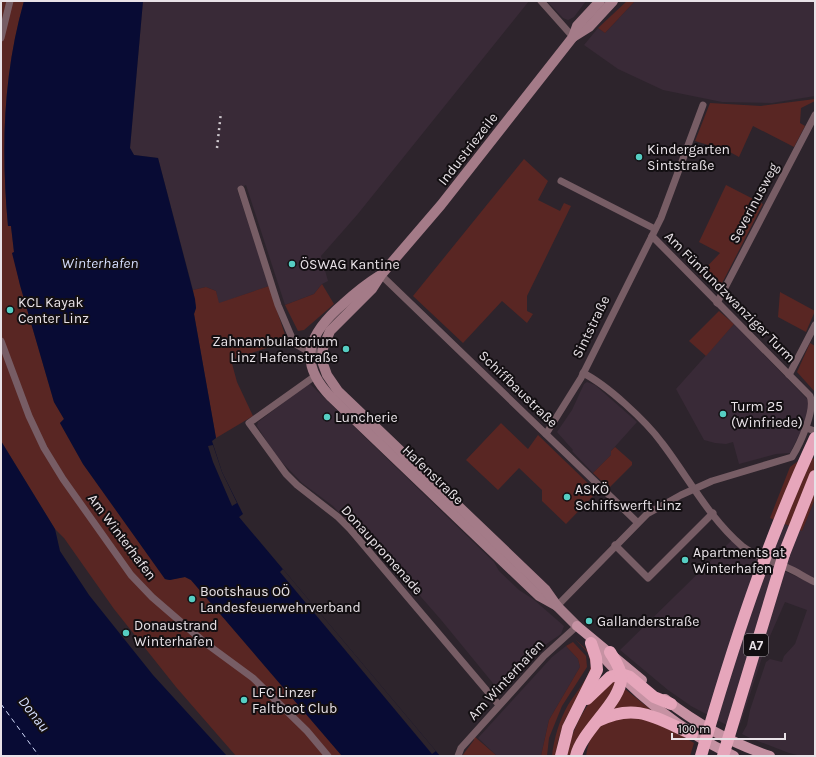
<svg xmlns="http://www.w3.org/2000/svg" width="816" height="757" font-family="Karla,sans-serif">
  <style>
    .built { fill: #392a37 }
    .green { fill: #592623 }
    .water { fill: #080b34 }
    .pier { fill: #2d242c }
    .lines { fill: none; stroke-linecap: round; stroke-linejoin: round }
    .ferry { stroke: #d6dffe; stroke-width: 1; stroke-dasharray: 5 4; stroke-linecap: butt }
    .street { stroke: #775d65; stroke-width: 7 }
    .secondary { stroke: #a47b88; stroke-width: 10 }
    .primary { stroke: #c692a3; stroke-width: 10 }
    .highway { stroke: #e6a6bb; stroke-width: 12 }
    .rail { stroke: #cec8cd; stroke-width: 2.5; stroke-dasharray: 2 4; stroke-linecap: butt }
    .highway-bridge { stroke: #e6a6bb; stroke-width: 12 }
    .poi-dot { fill: #56cec3; stroke: #130f12; stroke-width: 1.5 }
    .labels { text-anchor: middle; dominant-baseline: central; stroke-width: 4; stroke-linejoin: round; paint-order: stroke }
    .shield { fill: #130f12; stroke: #a8a3a7; stroke-width: 1 }
    .shield-label { font-size: 13px; font-weight: bold; fill: #e8e2e7 }
    .street-label { font-size: 14px; fill: #e8e2e7; stroke: #130f12 }
    .poi-label { font-size: 14px; fill: #e8e2e7; stroke: #130f12; text-anchor: start }
    .water-label { font-size: 15px; font-style: italic; fill: #d6dffe; stroke: #130f12 }
  </style>
  <rect width="100%" height="100%" fill="#2d242c"/>
  <!-- built -->
  <g class="built">
    <path d="M 143,1 L 529,1 L 357,215 L 321,256 L 328,281 L 322,284 L 314,294 L 285,305 L 246,185 L 237,189 L 269,286 L 218,304 L 216,291 L 206,287 L 193,290 L 158,158 L 134,155 L 130,148 Z"/>
    <path d="M 547,1 L 586,1 L 574,17 L 568,20 L 563,18 Z"/>
    <path d="M 635,1 L 815,1 L 815,96 L 772,103 L 722,102 L 663,90 L 618,69 L 584,45 L 598,28 L 605,33 Z"/>
    <path d="M 734,324 L 809,401 L 811,411 L 790,453 L 776,454 L 739,464 L 733,442 L 726,444 L 715,443 L 704,440 L 676,389 Z"/>
    <path d="M 587,382 L 595,385 L 637,422 L 611,451 L 611,455 L 593,473 L 572,451 L 573,450 L 557,432 L 572,410 L 584,384 Z"/>
    <path d="M 309,383 L 494,562 L 499,571 L 519,590 L 533,599 L 564,626 L 561,634 L 545,645 L 501,693 L 442,621 L 366,534 L 362,537 L 333,506 L 302,483 L 276,456 L 257,426 L 258,422 Z"/>
    <path d="M 815,499 L 815,578 L 761,555 L 775,520 L 802,531 Z"/>
    <path d="M 732,540 L 751,556 L 815,585 L 815,756 L 801,756 L 789,753 L 750,738 L 742,734 L 747,725 L 750,710 L 766,662 L 770,659 L 782,662 L 784,656 L 795,644 L 807,610 L 785,602 L 766,645 L 741,722 L 736,730 L 691,706 L 668,690 L 620,650 Z"/>
    <path d="M 566,646 L 578,659 L 580,667 L 549,720 L 541,756 L 497,756 L 478,738 L 552,657 Z"/>
  </g>
  <!-- green -->
  <g class="green">
    <path d="M 1,1 L 24,1 C 3,74 1,150 8,226 L 11,226 L 14,252 L 13,253 L 20,285 L 54,402 L 64,419 L 60,423 L 83,464 L 165,579 L 168,580 L 185,577 L 191,580 L 342,756 L 236,756 L 176,687 L 114,609 L 64,538 L 55,529 L 1,441 Z"/>
    <path d="M 627,1 L 635,1 L 605,33 L 598,28 Z"/>
    <path d="M 815,99 L 815,101 L 801,108 L 800,123 L 805,126 L 794,147 L 753,126 L 739,157 L 728,151 L 695,141 L 710,103 L 761,106 Z"/>
    <path d="M 524,159 L 548,181 L 538,200 L 560,211 L 564,203 L 571,206 L 527,296 L 527,311 L 533,314 L 527,323 L 502,301 L 463,343 L 413,296 Z"/>
    <path d="M 726,185 L 763,204 L 719,289 L 715,289 L 699,275 L 720,253 L 699,242 Z"/>
    <path d="M 322,284 L 334,304 L 304,330 L 298,331 L 285,305 L 314,294 Z"/>
    <path d="M 269,286 L 287,341 L 231,360 L 237,382 L 253,416 L 216,438 L 194,314 L 196,308 L 193,290 L 206,287 L 216,291 L 219,303 Z"/>
    <path d="M 780,292 L 815,311 L 806,332 L 778,317 Z"/>
    <path d="M 719,311 L 734,324 L 706,356 L 689,341 Z"/>
    <path d="M 810,343 L 815,346 L 815,392 L 797,372 Z"/>
    <path d="M 501,423 L 528,449 L 538,435 L 597,492 L 566,524 L 542,501 L 542,490 L 519,468 L 498,490 L 466,460 Z"/>
    <path d="M 615,447 L 632,462 L 632,465 L 609,488 L 593,473 L 611,455 L 611,451 Z"/>
    <path d="M 805,456 L 815,459 L 815,499 L 802,531 L 770,518 L 790,467 Z"/>
    <path d="M 575,639 L 589,652 L 594,662 L 584,688 L 565,720 L 558,741 L 556,756 L 552,756 C 554,738 559,721 568,705 C 576,692 588,680 591,665 L 588,653 Z"/>
    <path d="M 573,642 L 586,656 L 587,667 L 562,706 L 549,738 L 547,756 L 541,756 L 549,720 L 580,667 L 578,659 L 566,646 Z"/>
    <path d="M 608,682 L 617,682 L 572,756 L 566,756 C 574,725 584,705 608,682 Z"/>
    <path d="M 625,689 L 655,713 L 614,711 L 613,704 Z"/>
    <path d="M 636,714 L 666,726 L 694,743 L 690,756 L 586,756 C 592,720 604,721 636,714 Z"/>
    <path d="M 474,737 L 475,737 L 497,756 L 462,756 L 474,740 Z"/>
  </g>
  <!-- water -->
  <g class="water">
    <path d="M 24,1 L 143,1 L 130,148 L 134,155 L 158,158 L 195,299 L 196,308 L 194,314 L 216,438 L 212,441 L 222,472 L 243,514 L 239,517 L 440,756 L 342,756 L 191,580 L 185,577 L 170,580 L 165,579 L 83,464 L 60,423 L 64,419 L 54,402 L 20,285 L 12,253 L 14,252 L 11,226 L 8,226 C 1,150 3,75 24,1 Z"/>
    <path d="M 1,441 L 55,529 L 60,551 L 89,595 L 153,675 L 227,756 L 1,756 Z"/>
  </g>
  <!-- pier -->
  <g class="pier">
    <path d="M 213,445 L 222,472 L 237,503 L 232,506 L 213,462 L 208,446 Z"/>
    <path d="M 283,569 L 436,751 L 432,754 L 280,572 Z"/>
  </g>
  <g class="lines">
    <!-- ferry -->
    <path class="ferry" d="M 1,704 L 39,756"/>
    <!-- street -->
    <g class="street">
      <path d="M 541,1 L 573,37"/>
      <path d="M 1,38 L 10,1"/>
      <path d="M 561,181 L 655,229"/>
      <path d="M 241,189 L 278,305 L 292,338 L 297,345 L 304,349 L 322,353"/>
      <path d="M 381,275 L 637,522"/>
      <path d="M 717,303 L 815,115"/>
      <path d="M 1,341 L 29,416 L 44,448 L 63,479 L 131,575 L 152,597 L 204,642 L 253,678 L 307,731 L 328,756"/>
      <path d="M 583,373 C 607,385 646,421 662,443 C 688,477 709,518 742,546 C 756,557 772,561 788,568 C 798,572 805,578 815,582"/>
      <path d="M 789,375 L 815,325"/>
      <path d="M 315,376 L 249,423 L 286,474 L 297,485 L 338,517 L 350,529 L 499,705"/>
      <path d="M 806,428 L 815,431"/>
      <path d="M 546,434 L 581,378 L 661,218 L 703,105"/>
      <path d="M 615,545 L 648,578 L 713,513"/>
      <path d="M 557,606 L 647,514 L 681,495 L 712,481 L 792,457 C 800,444 816,409 810,396 L 652,236"/>
      <path d="M 458,756 L 461,748 L 544,656 L 577,626"/>
    </g>
    <!-- secondary -->
    <g class="secondary">
      <path d="M 573,37 L 589,27 L 613,1"/>
      <path d="M 379,276 C 366,284 355,293 343,304 C 309,333 296,361 331,397 L 539,596 L 557,606 L 577,626"/>
      <path d="M 557,606 L 545,589 L 338,391 L 327,375 L 322,361 L 323,348 L 330,331 L 372,289 L 381,275 L 441,205 L 573,37 L 577,26 L 600,1"/>
    </g>
    <!-- primary -->
    <g class="primary">
      <path d="M 577,626 L 642,680"/>
      <path d="M 594,646 C 633,693 679,730 734,756"/>
      <path d="M 665,699 C 697,724 731,743 770,756"/>
    </g>
    <!-- highway -->
    <g class="highway">
      <path d="M 784,554 L 815,476"/>
      <path d="M 587,699 L 610,677 L 621,674 L 630,677 L 654,697 L 671,704"/>
      <path d="M 598,721 C 636,702 656,718 692,734"/>
      <path d="M 561,756 L 568,728 L 597,670 L 596,658 L 591,643"/>
      <path d="M 576,756 C 582,730 623,700 621,677 C 621,668 614,659 610,652"/>
    </g>
    <!-- rail -->
    <path class="rail" d="M 217,148 L 221,112"/>
    <!-- highway-bridge -->
    <g class="highway-bridge">
      <path d="M 701,756 C 732,648 767,541 815,438"/>
      <path d="M 723,756 L 784,554"/>
    </g>
  </g>
  <!-- markers -->
  <g class="poi-dot">
    <circle cx="639" cy="157" r="4"/>
    <circle cx="292" cy="264" r="4"/>
    <circle cx="10" cy="310" r="4"/>
    <circle cx="346" cy="349" r="4"/>
    <circle cx="723" cy="414" r="4"/>
    <circle cx="327" cy="417" r="4"/>
    <circle cx="567" cy="497" r="4"/>
    <circle cx="685" cy="560" r="4"/>
    <circle cx="192" cy="599" r="4"/>
    <circle cx="589" cy="621" r="4"/>
    <circle cx="126" cy="633" r="4"/>
    <circle cx="244" cy="700" r="4"/>
  </g>
  <g class="labels">
    <!-- shield labels -->
    <rect class="shield" x="744" y="634" width="24" height="22" rx="3"/>
    <g class="shield-label">
      <text x="756" y="645">A7</text>
    </g>
    <!-- street labels -->
    <g class="street-label">
      <text transform="translate(468 149) rotate(-52)">Industriezeile</text>
      <text transform="translate(754 203) rotate(-62)">Severinusweg</text>
      <text transform="translate(730 297) rotate(45)">Am Fünfundzwanziger Turm</text>
      <text transform="translate(591 327) rotate(-64)">Sintstraße</text>
      <text transform="translate(518 389) rotate(44)">Schiffbaustraße</text>
      <text transform="translate(433 475) rotate(44)">Hafenstraße</text>
      <text transform="translate(122 537) rotate(53)">Am Winterhafen</text>
      <text transform="translate(382 550) rotate(48)">Donaupromenade</text>
      <text transform="translate(506 680) rotate(-47)">Am Winterhafen</text>
    </g>
    <!-- poi labels -->
    <g class="poi-label">
      <text x="647" y="149">Kindergarten<tspan x="647" dy="16">Sintstraße</tspan></text>
      <text x="300" y="264">ÖSWAG Kantine</text>
      <text x="18" y="302">KCL Kayak<tspan x="18" dy="16">Center Linz</tspan></text>
      <text x="338" y="341" text-anchor="end">Zahnambulatorium<tspan x="338" dy="16">Linz Hafenstraße</tspan></text>
      <text x="731" y="406">Turm 25<tspan x="731" dy="16">(Winfriede)</tspan></text>
      <text x="335" y="417">Luncherie</text>
      <text x="575" y="489">ASKÖ<tspan x="575" dy="16">Schiffswerft Linz</tspan></text>
      <text x="693" y="552">Apartments at<tspan x="693" dy="16">Winterhafen</tspan></text>
      <text x="200" y="591">Bootshaus OÖ<tspan x="200" dy="16">Landesfeuerwehrverband</tspan></text>
      <text x="597" y="621">Gallanderstraße</text>
      <text x="134" y="625">Donaustrand<tspan x="134" dy="16">Winterhafen</tspan></text>
      <text x="252" y="692">LFC Linzer<tspan x="252" dy="16">Faltboot Club</tspan></text>
    </g>
    <!-- water labels -->
    <g class="water-label">
      <text x="100" y="263">Winterhafen</text>
      <text transform="translate(34 714) rotate(52)">Donau</text>
    </g>
  </g>
  <!-- border -->
  <rect width="816" height="757" fill="none" stroke="#e8e2e7" stroke-width="4"/>
  <!-- scale -->
  <path d="M672 733v6h113v-6" fill="none" stroke="#e8e2e7" stroke-width="2"/>
  <text x="678" y="733" font-size="12" fill="#e8e2e7" stroke="#130f12" stroke-width="3" paint-order="stroke">100 m</text>
</svg>
